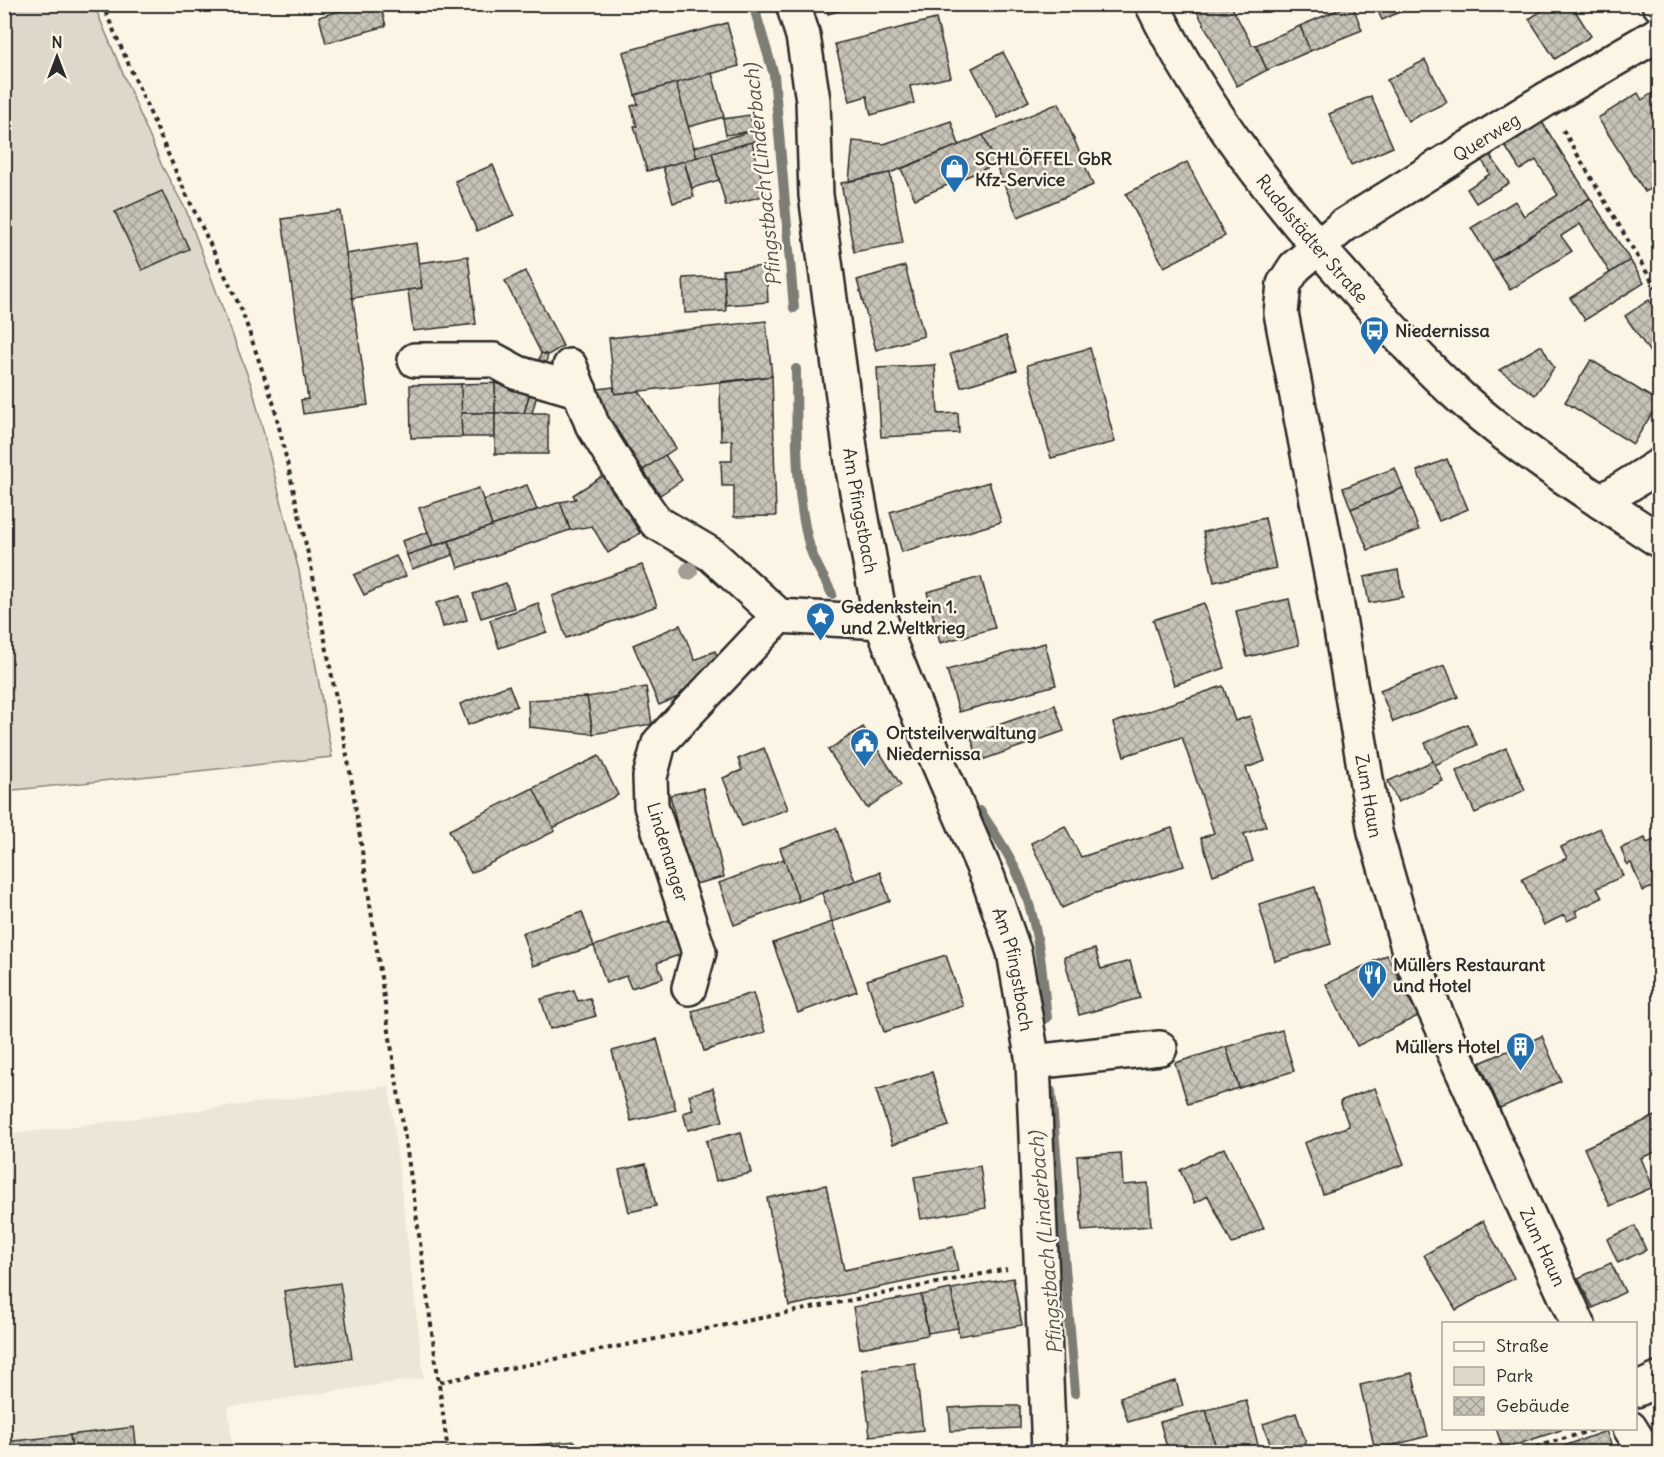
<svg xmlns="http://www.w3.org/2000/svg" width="1664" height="1457" font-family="Delius,sans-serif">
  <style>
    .built { fill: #ece6d7 }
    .green { fill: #ded8ca; stroke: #84827a; stroke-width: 1.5 }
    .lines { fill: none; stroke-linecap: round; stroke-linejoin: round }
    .stream { stroke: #7d7b74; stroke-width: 10 }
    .building { fill: url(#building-cross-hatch); stroke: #2b2b2b; stroke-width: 1.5 }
    .minor-casing { stroke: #2b2b2b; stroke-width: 38 }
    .path { stroke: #2b2b2b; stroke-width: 4; stroke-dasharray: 4.5 4.5; stroke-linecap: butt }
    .minor { stroke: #fcf5e5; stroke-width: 33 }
    .tree { fill: #a29e95 }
    .labels { text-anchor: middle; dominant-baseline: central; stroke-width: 5; stroke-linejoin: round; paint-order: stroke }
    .street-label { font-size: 18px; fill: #2b2b2b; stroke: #fcf5e5 }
    .poi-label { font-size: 18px; font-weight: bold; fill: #2b2b2b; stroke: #fcf5e5; text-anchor: start }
    .water-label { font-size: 20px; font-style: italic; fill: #545350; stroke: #fcf5e5 }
  </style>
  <defs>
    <pattern id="building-cross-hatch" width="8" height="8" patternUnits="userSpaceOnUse" patternTransform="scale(1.5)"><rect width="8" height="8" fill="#c8c3b7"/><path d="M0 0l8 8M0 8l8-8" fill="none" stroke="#a39f95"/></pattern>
  </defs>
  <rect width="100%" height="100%" fill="#fcf5e5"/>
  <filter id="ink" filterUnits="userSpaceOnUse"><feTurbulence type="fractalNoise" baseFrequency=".0167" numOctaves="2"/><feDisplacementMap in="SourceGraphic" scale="12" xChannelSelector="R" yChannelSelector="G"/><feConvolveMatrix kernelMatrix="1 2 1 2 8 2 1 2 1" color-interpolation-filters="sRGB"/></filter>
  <g filter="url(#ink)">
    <!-- built -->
    <path class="built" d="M 389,1086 L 424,1378 L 228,1407 L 233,1452 L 5,1452 L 4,1135 Z"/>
    <!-- green -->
    <path class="green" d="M 4,5 L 94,5 L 162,166 L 186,210 L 252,387 L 299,571 L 332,757 L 5,791 Z"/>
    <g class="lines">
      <!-- stream -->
      <g class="stream">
        <path d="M 753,4 L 774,75 L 794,308"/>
        <path d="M 796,369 C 797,428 794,490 810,548 C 815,564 825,579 832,594"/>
        <path d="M 980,811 C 996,835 1012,858 1022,884 C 1039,926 1042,973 1047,1018"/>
        <path d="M 1051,1091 L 1075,1393"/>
      </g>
    </g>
    <!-- building -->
    <g class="building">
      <path d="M 363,4 L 380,4 L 386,26 L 326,43 L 319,17 Z"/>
      <path d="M 826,4 L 861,4 L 828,14 Z"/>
      <path d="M 1193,4 L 1230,4 L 1252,45 L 1256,45 L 1267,70 L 1237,86 Z"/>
      <path d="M 1352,4 L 1362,30 L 1310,51 L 1300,26 Z"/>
      <path d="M 1375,4 L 1417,4 L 1382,20 Z"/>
      <path d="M 1552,4 L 1571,4 L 1591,36 L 1555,59 L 1529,19 Z"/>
      <path d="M 936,19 L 951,77 L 910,86 L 914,103 L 871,115 L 867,96 L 850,101 L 835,44 Z"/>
      <path d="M 727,23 L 739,66 L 635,95 L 623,52 Z"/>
      <path d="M 1300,26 L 1310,51 L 1267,70 L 1256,45 Z"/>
      <path d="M 1003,52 L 1029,101 L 998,118 L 972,68 Z"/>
      <path d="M 1425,60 L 1447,102 L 1408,121 L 1387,80 Z"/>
      <path d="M 712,73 L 724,117 L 688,127 L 676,83 Z"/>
      <path d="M 676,83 L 697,158 L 647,171 L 634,126 L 637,126 L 631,106 L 638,104 L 635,95 Z"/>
      <path d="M 1660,88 L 1660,184 L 1645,192 L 1598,118 L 1638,93 L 1642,100 Z"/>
      <path d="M 1371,96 L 1393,147 L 1351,165 L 1329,114 Z"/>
      <path d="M 1059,103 L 1093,185 L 1018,217 L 983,135 Z"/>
      <path d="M 750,115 L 753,131 L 726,135 L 723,119 Z"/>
      <path d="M 951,121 L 959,145 L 890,173 L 849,181 L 853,141 L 884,144 Z"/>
      <path d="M 1542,122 L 1590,198 L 1492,261 L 1471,228 L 1515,201 L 1524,216 L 1558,195 L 1536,160 L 1520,170 L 1505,146 Z"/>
      <path d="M 753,131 L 756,141 L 697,158 L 694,147 Z"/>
      <path d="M 983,135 L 996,164 L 915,199 L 901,169 Z"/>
      <path d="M 752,142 L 766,195 L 726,206 L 712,153 Z"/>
      <path d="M 712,153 L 719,180 L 692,188 L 684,161 Z"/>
      <path d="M 1490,155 L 1509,183 L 1476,203 L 1467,189 L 1490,174 L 1482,160 Z"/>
      <path d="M 684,161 L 694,197 L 673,203 L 663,167 Z"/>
      <path d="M 1187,162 L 1225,236 L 1164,267 L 1126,194 Z"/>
      <path d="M 493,165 L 514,215 L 477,231 L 455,181 Z"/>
      <path d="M 890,173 L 903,243 L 854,252 L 841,183 Z"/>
      <path d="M 1660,184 L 1660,202 L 1651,189 Z"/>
      <path d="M 162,191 L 189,249 L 142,270 L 115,212 Z"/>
      <path d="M 1590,198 L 1630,260 L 1610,273 L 1580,224 L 1561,236 L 1572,251 L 1510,290 L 1492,261 Z"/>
      <path d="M 340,211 L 368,405 L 303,414 L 301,400 L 308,399 L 282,219 Z"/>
      <path d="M 416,243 L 422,288 L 352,298 L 346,254 Z"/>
      <path d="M 468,256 L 476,324 L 413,331 L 408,290 L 422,288 L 419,263 Z"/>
      <path d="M 1630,260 L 1644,283 L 1585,320 L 1570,298 Z"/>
      <path d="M 766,266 L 768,302 L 726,305 L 723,270 Z"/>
      <path d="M 905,266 L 924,336 L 876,350 L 857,280 Z"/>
      <path d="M 525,271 L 563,346 L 548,355 L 541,353 L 505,281 Z"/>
      <path d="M 724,276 L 726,311 L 685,313 L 683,278 Z"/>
      <path d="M 1649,300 L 1660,315 L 1660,367 L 1625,316 Z"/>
      <path d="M 766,321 L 772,376 L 615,394 L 609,338 Z"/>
      <path d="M 1006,336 L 1017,370 L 961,387 L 950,354 Z"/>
      <path d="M 1540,346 L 1542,346 L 1554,368 L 1535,395 L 1499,370 Z"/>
      <path d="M 1090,348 L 1115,442 L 1051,458 L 1027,365 Z"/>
      <path d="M 541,353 L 548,355 L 532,413 L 524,413 Z"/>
      <path d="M 1591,360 L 1659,402 L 1633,444 L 1565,402 Z"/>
      <path d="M 935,365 L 938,414 L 958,413 L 959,433 L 881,437 L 877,368 Z"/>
      <path d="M 772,376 L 776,516 L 734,517 L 734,486 L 722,486 L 721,461 L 732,461 L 732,440 L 721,441 L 720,383 Z"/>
      <path d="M 495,383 L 529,395 L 524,413 L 495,413 Z"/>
      <path d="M 495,383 L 495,413 L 461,413 L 461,384 Z"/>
      <path d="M 461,384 L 462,437 L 411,438 L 410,385 Z"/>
      <path d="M 613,387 L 615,394 L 639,391 L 676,448 L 643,470 L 590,390 Z"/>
      <path d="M 461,413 L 495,413 L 495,437 L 462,437 Z"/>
      <rect x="495" y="413" width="53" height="41"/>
      <path d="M 665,455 L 682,480 L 660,495 L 643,470 Z"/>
      <path d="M 1447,459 L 1468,509 L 1439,521 L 1417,471 Z"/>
      <path d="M 1395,468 L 1403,488 L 1351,509 L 1343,488 Z"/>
      <path d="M 604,475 L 640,533 L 608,553 L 592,526 L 570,530 L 560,502 L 576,499 L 573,495 Z"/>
      <path d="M 989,482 L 1001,522 L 902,552 L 890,512 Z"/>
      <path d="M 527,485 L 537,510 L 492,526 L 483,500 Z"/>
      <path d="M 479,488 L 492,526 L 433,546 L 419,508 Z"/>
      <path d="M 1403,488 L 1419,530 L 1368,550 L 1351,509 Z"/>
      <path d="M 560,502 L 570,530 L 458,568 L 449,541 Z"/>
      <path d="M 1265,518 L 1276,568 L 1214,582 L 1203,532 Z"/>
      <path d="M 428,532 L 433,546 L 407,555 L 402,541 Z"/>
      <path d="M 449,541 L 453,555 L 412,569 L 407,555 Z"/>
      <path d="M 396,556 L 406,576 L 364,595 L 354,575 Z"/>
      <path d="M 642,565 L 657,606 L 566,638 L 552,596 Z"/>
      <path d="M 1398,570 L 1403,597 L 1369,603 L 1364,577 Z"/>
      <path d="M 981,577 L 995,628 L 940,643 L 927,592 Z"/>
      <path d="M 506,583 L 514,608 L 481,618 L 473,594 Z"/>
      <path d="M 460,596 L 467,620 L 443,627 L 436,603 Z"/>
      <path d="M 1289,599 L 1299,645 L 1247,657 L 1236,611 Z"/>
      <path d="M 538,603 L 547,632 L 499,648 L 490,620 Z"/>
      <path d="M 1204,603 L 1225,668 L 1174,685 L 1153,620 Z"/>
      <path d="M 680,625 L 695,660 L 715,651 L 721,665 L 702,687 L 659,705 L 633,645 Z"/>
      <path d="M 1045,643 L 1056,685 L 959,712 L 947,670 Z"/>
      <path d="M 1445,665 L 1458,697 L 1393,722 L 1380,690 Z"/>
      <path d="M 509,685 L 517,706 L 468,725 L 460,704 Z"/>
      <path d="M 1223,686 L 1235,721 L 1250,716 L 1265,761 L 1246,768 L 1266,826 L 1244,834 L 1253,861 L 1213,875 L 1201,838 L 1214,833 L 1182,737 L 1124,756 L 1113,723 Z"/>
      <path d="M 646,687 L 652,724 L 593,734 L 587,697 Z"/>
      <path d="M 587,697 L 593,734 L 529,727 L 528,700 Z"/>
      <path d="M 1055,705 L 1064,731 L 979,761 L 970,735 Z"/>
      <path d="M 1467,724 L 1477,745 L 1435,765 L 1425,743 Z"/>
      <path d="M 863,727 L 901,785 L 867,808 L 828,750 Z"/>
      <path d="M 764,748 L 788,809 L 742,826 L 723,778 L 742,770 L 738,759 Z"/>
      <path d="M 1506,748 L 1525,790 L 1475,813 L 1456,771 Z"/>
      <path d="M 599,756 L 618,795 L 553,828 L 533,788 Z"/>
      <path d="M 1433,761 L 1443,781 L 1398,802 L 1388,781 Z"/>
      <path d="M 533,788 L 555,831 L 471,873 L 449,830 Z"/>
      <path d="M 703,788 L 724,877 L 691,885 L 670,795 Z"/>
      <path d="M 1065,826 L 1081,857 L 1172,828 L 1184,866 L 1093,894 L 1062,908 L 1031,843 Z"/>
      <path d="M 836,828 L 855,881 L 799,901 L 780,848 Z"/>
      <path d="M 1600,828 L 1623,876 L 1597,888 L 1602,898 L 1575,911 L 1578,916 L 1567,921 L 1564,915 L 1544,925 L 1522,879 L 1567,858 L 1561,847 Z"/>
      <path d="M 1645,838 L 1647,843 L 1657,839 L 1660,844 L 1660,884 L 1643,891 L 1631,863 L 1627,865 L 1621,848 Z"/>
      <path d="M 784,859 L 799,901 L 734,925 L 719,883 Z"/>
      <path d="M 880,872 L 890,901 L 832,922 L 822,893 Z"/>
      <path d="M 1315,887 L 1331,944 L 1275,961 L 1259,904 Z"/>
      <path d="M 582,912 L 594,946 L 533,966 L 522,933 Z"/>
      <path d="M 672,919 L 684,953 L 657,963 L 663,978 L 631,988 L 626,976 L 606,983 L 594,946 Z"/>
      <path d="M 832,922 L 857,991 L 798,1013 L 773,943 Z"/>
      <path d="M 1095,949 L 1101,969 L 1130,961 L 1140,998 L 1079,1015 L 1064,957 Z"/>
      <path d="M 946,955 L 963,1006 L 884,1032 L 867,980 Z"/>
      <path d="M 1387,955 L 1418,1016 L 1357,1046 L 1326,984 Z"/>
      <path d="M 574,990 L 578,1001 L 590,998 L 596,1016 L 550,1029 L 541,999 Z"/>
      <path d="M 753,993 L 765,1032 L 704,1051 L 692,1011 Z"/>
      <path d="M 1282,1030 L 1294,1071 L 1239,1088 L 1226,1047 Z"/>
      <path d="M 1542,1036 L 1561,1081 L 1500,1108 L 1480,1063 Z"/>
      <path d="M 657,1039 L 676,1110 L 631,1121 L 612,1051 Z"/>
      <path d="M 1226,1047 L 1239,1088 L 1188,1104 L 1175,1063 Z"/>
      <path d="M 932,1072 L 949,1126 L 893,1144 L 876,1090 Z"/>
      <path d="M 713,1088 L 723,1121 L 688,1130 L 683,1113 L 693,1110 L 689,1095 Z"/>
      <path d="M 1375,1088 L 1404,1164 L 1323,1194 L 1304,1143 L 1349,1126 L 1340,1101 Z"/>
      <path d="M 1660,1114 L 1660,1150 L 1641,1158 L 1653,1187 L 1610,1206 L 1584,1148 Z"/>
      <path d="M 741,1132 L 751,1173 L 716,1181 L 706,1141 Z"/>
      <path d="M 1224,1148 L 1264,1228 L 1232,1244 L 1208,1196 L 1195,1203 L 1180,1170 Z"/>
      <path d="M 1121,1153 L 1123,1185 L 1148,1183 L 1151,1226 L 1082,1231 L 1077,1156 Z"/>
      <path d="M 646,1164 L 656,1206 L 629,1212 L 619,1170 Z"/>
      <path d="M 980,1166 L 986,1208 L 921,1219 L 914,1177 Z"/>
      <path d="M 826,1185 L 844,1270 L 953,1247 L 958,1271 L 789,1306 L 767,1198 Z"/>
      <path d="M 1483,1221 L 1514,1278 L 1456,1310 L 1424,1255 Z"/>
      <path d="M 1635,1226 L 1646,1250 L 1618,1263 L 1607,1239 Z"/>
      <path d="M 1611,1263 L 1625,1292 L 1593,1308 L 1578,1278 Z"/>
      <path d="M 1013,1278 L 1022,1325 L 959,1336 L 951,1289 Z"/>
      <path d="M 340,1283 L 352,1358 L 295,1366 L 284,1291 Z"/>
      <path d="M 951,1289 L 958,1328 L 928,1333 L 921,1295 Z"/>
      <path d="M 921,1295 L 928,1335 L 860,1348 L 853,1307 Z"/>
      <path d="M 915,1363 L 923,1430 L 870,1436 L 862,1370 Z"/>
      <path d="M 1412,1373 L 1428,1436 L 1375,1450 L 1360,1385 Z"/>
      <path d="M 1176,1381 L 1183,1406 L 1128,1422 L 1120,1397 Z"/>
      <path d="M 1246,1400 L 1260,1452 L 1217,1452 L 1206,1410 Z"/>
      <path d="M 981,1406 L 1020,1406 L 1020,1428 L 951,1431 L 949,1408 Z"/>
      <path d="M 1206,1410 L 1217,1452 L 1168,1452 L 1160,1422 Z"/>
      <path d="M 1296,1413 L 1306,1443 L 1273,1452 L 1263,1424 Z"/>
      <path d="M 134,1427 L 137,1452 L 72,1452 L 70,1435 Z"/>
      <path d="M 1496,1428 L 1560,1428 L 1561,1430 L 1503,1449 Z"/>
      <path d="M 1606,1431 L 1614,1452 L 1566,1452 L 1564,1446 Z"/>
      <path d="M 70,1435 L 72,1452 L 4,1452 L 4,1442 Z"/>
      <path d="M 575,1441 L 576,1452 L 492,1452 L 492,1449 Z"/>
    </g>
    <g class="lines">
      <defs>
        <g id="minor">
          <path id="s1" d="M 793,4 L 803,36 L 813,100 L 816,195 L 853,470 L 881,622 L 934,753 L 988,878 L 1014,952 L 1033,1062 L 1049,1452"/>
          <path id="s2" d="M 1152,4 C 1205,112 1280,206 1360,294 C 1393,330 1425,366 1461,398 C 1522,452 1592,496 1660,541"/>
          <path d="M 1659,4 L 1660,5"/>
          <path d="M 415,360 L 494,360 L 518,373 L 580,391"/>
          <path d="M 570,366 L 592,424 L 626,479 L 656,522 L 712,555 L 779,616 L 881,622"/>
          <path d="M 1601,502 L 1660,465"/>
          <path d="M 689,988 L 699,952 L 651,806 L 650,777 L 659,743 L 779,616"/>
          <path d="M 1033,1062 L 1160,1048"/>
          <path id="s3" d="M 1578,1324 L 1411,958 L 1375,832 L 1336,600 L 1281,313 L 1284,284 L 1295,267 L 1343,226 L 1545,100 L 1660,33"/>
          <path d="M 1636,1390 L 1660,1379"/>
          <path d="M 1630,1428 L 1645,1452"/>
        </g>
      </defs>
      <!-- minor casing -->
      <use href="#minor" class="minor-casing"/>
      <!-- path -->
      <g class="path">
        <path d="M 102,4 L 180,181 L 242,311 L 274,405 L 312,571 L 351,777 L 415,1205 L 448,1452"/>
        <path d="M 1563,130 L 1660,295"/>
        <path d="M 440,1382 L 1007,1269"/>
        <path d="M 1519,1452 L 1596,1429"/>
      </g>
      <!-- minor -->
      <use href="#minor" class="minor"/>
    </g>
    <!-- trees -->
    <circle class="tree" cx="689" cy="571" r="9"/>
  </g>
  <!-- icons -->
  <defs>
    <symbol id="shop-pin" viewBox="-11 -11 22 30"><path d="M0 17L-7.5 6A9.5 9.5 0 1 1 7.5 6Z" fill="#1f6fb2" stroke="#fcf5e5"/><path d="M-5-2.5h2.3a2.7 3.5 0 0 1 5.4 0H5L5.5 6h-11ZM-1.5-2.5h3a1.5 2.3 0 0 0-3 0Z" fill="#fff"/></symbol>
    <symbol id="bus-pin" viewBox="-11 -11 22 30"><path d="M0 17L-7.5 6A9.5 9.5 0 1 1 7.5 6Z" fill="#1f6fb2" stroke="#fcf5e5"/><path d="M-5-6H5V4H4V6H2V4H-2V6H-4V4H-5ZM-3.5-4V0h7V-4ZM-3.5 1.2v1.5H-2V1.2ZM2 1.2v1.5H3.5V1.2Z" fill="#fff"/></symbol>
    <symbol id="sight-pin" viewBox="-11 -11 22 30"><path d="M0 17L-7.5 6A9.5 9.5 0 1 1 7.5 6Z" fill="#1f6fb2" stroke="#fcf5e5"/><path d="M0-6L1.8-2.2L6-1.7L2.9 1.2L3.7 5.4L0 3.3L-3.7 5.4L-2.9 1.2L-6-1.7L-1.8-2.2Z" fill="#fff"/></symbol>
    <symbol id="civic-pin" viewBox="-11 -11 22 30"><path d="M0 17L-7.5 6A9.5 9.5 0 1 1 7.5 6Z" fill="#1f6fb2" stroke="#fcf5e5"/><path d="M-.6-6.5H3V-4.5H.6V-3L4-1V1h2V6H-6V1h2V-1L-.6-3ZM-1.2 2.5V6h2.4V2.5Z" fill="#fff"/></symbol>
    <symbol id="restaurant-pin" viewBox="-11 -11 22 30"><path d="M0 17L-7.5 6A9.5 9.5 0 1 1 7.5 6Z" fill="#1f6fb2" stroke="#fcf5e5"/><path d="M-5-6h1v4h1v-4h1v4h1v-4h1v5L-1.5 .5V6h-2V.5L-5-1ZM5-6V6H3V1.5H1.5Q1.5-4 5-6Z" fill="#fff"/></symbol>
    <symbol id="building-pin" viewBox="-11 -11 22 30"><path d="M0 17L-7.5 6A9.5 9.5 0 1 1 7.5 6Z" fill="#1f6fb2" stroke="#fcf5e5"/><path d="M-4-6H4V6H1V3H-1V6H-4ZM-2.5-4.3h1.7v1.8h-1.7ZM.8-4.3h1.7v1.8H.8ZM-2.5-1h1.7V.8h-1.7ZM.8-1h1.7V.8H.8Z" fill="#fff"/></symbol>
  </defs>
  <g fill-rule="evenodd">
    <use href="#shop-pin" x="938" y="152" width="33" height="45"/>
    <use href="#bus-pin" x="1358" y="314" width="33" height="45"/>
    <use href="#sight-pin" x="804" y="600" width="33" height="45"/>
    <use href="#civic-pin" x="848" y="726" width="33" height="45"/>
    <use href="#restaurant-pin" x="1356" y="958" width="33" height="45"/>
    <use href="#building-pin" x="1504" y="1030" width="33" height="45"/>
  </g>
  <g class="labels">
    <!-- street labels -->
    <g class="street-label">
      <text stroke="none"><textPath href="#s3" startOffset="1342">Querweg</textPath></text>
      <text stroke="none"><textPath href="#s2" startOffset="285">Rudolstädter Straße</textPath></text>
      <text stroke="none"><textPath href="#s1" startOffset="512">Am Pfingstbach</textPath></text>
      <text transform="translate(1369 796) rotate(80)">Zum Haun</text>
      <text transform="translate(668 852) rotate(73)">Lindenanger</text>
      <text stroke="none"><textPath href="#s1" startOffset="998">Am Pfingstbach</textPath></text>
      <text transform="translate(1543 1247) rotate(65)">Zum Haun</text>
    </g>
    <!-- poi labels -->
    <g class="poi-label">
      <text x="975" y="158">SCHLÖFFEL GbR<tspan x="975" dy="21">Kfz-Service</tspan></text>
      <text x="1395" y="330">Niedernissa</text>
      <text x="841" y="606">Gedenkstein 1.<tspan x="841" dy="21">und 2.Weltkrieg</tspan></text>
      <text x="886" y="732">Ortsteilverwaltung<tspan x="886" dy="21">Niedernissa</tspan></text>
      <text x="1393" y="964">Müllers Restaurant<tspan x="1393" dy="21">und Hotel</tspan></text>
      <text x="1500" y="1046" text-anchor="end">Müllers Hotel</text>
    </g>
    <!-- water labels -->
    <g class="water-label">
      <text transform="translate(762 175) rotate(-96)">Pfingstbach (Linderbach)</text>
      <text transform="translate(1045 1243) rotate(-95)">Pfingstbach (Linderbach)</text>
    </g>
  </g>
  <!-- margin -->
  <rect width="1664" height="1457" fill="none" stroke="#fcf5e5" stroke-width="24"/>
  <rect x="12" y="12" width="1640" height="1433" fill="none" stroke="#2b2b2b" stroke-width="2" filter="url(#ink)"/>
  <!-- legend -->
  <rect x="1442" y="1322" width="195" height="108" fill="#fcf5e5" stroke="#a8a49b" stroke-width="1.5"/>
  <rect x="1454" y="1342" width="30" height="9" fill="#fcf5e5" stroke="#a8a49b" stroke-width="1.5"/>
  <text x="1496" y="1352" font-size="18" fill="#2b2b2b">Straße</text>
  <rect x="1454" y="1367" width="30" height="18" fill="#ded8ca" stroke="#a8a49b" stroke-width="1.5"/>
  <text x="1496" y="1382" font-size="18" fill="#2b2b2b">Park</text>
  <rect x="1454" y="1397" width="30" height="18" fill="url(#building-cross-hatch)" stroke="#a8a49b" stroke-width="1.5"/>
  <text x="1496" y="1412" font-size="18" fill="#2b2b2b">Gebäude</text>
  <!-- north arrow -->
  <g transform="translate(57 57)" stroke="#fcf5e5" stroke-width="4.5" paint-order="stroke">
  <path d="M0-4.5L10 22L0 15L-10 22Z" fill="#2b2b2b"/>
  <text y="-9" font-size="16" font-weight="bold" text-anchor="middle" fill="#2b2b2b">N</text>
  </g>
</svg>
